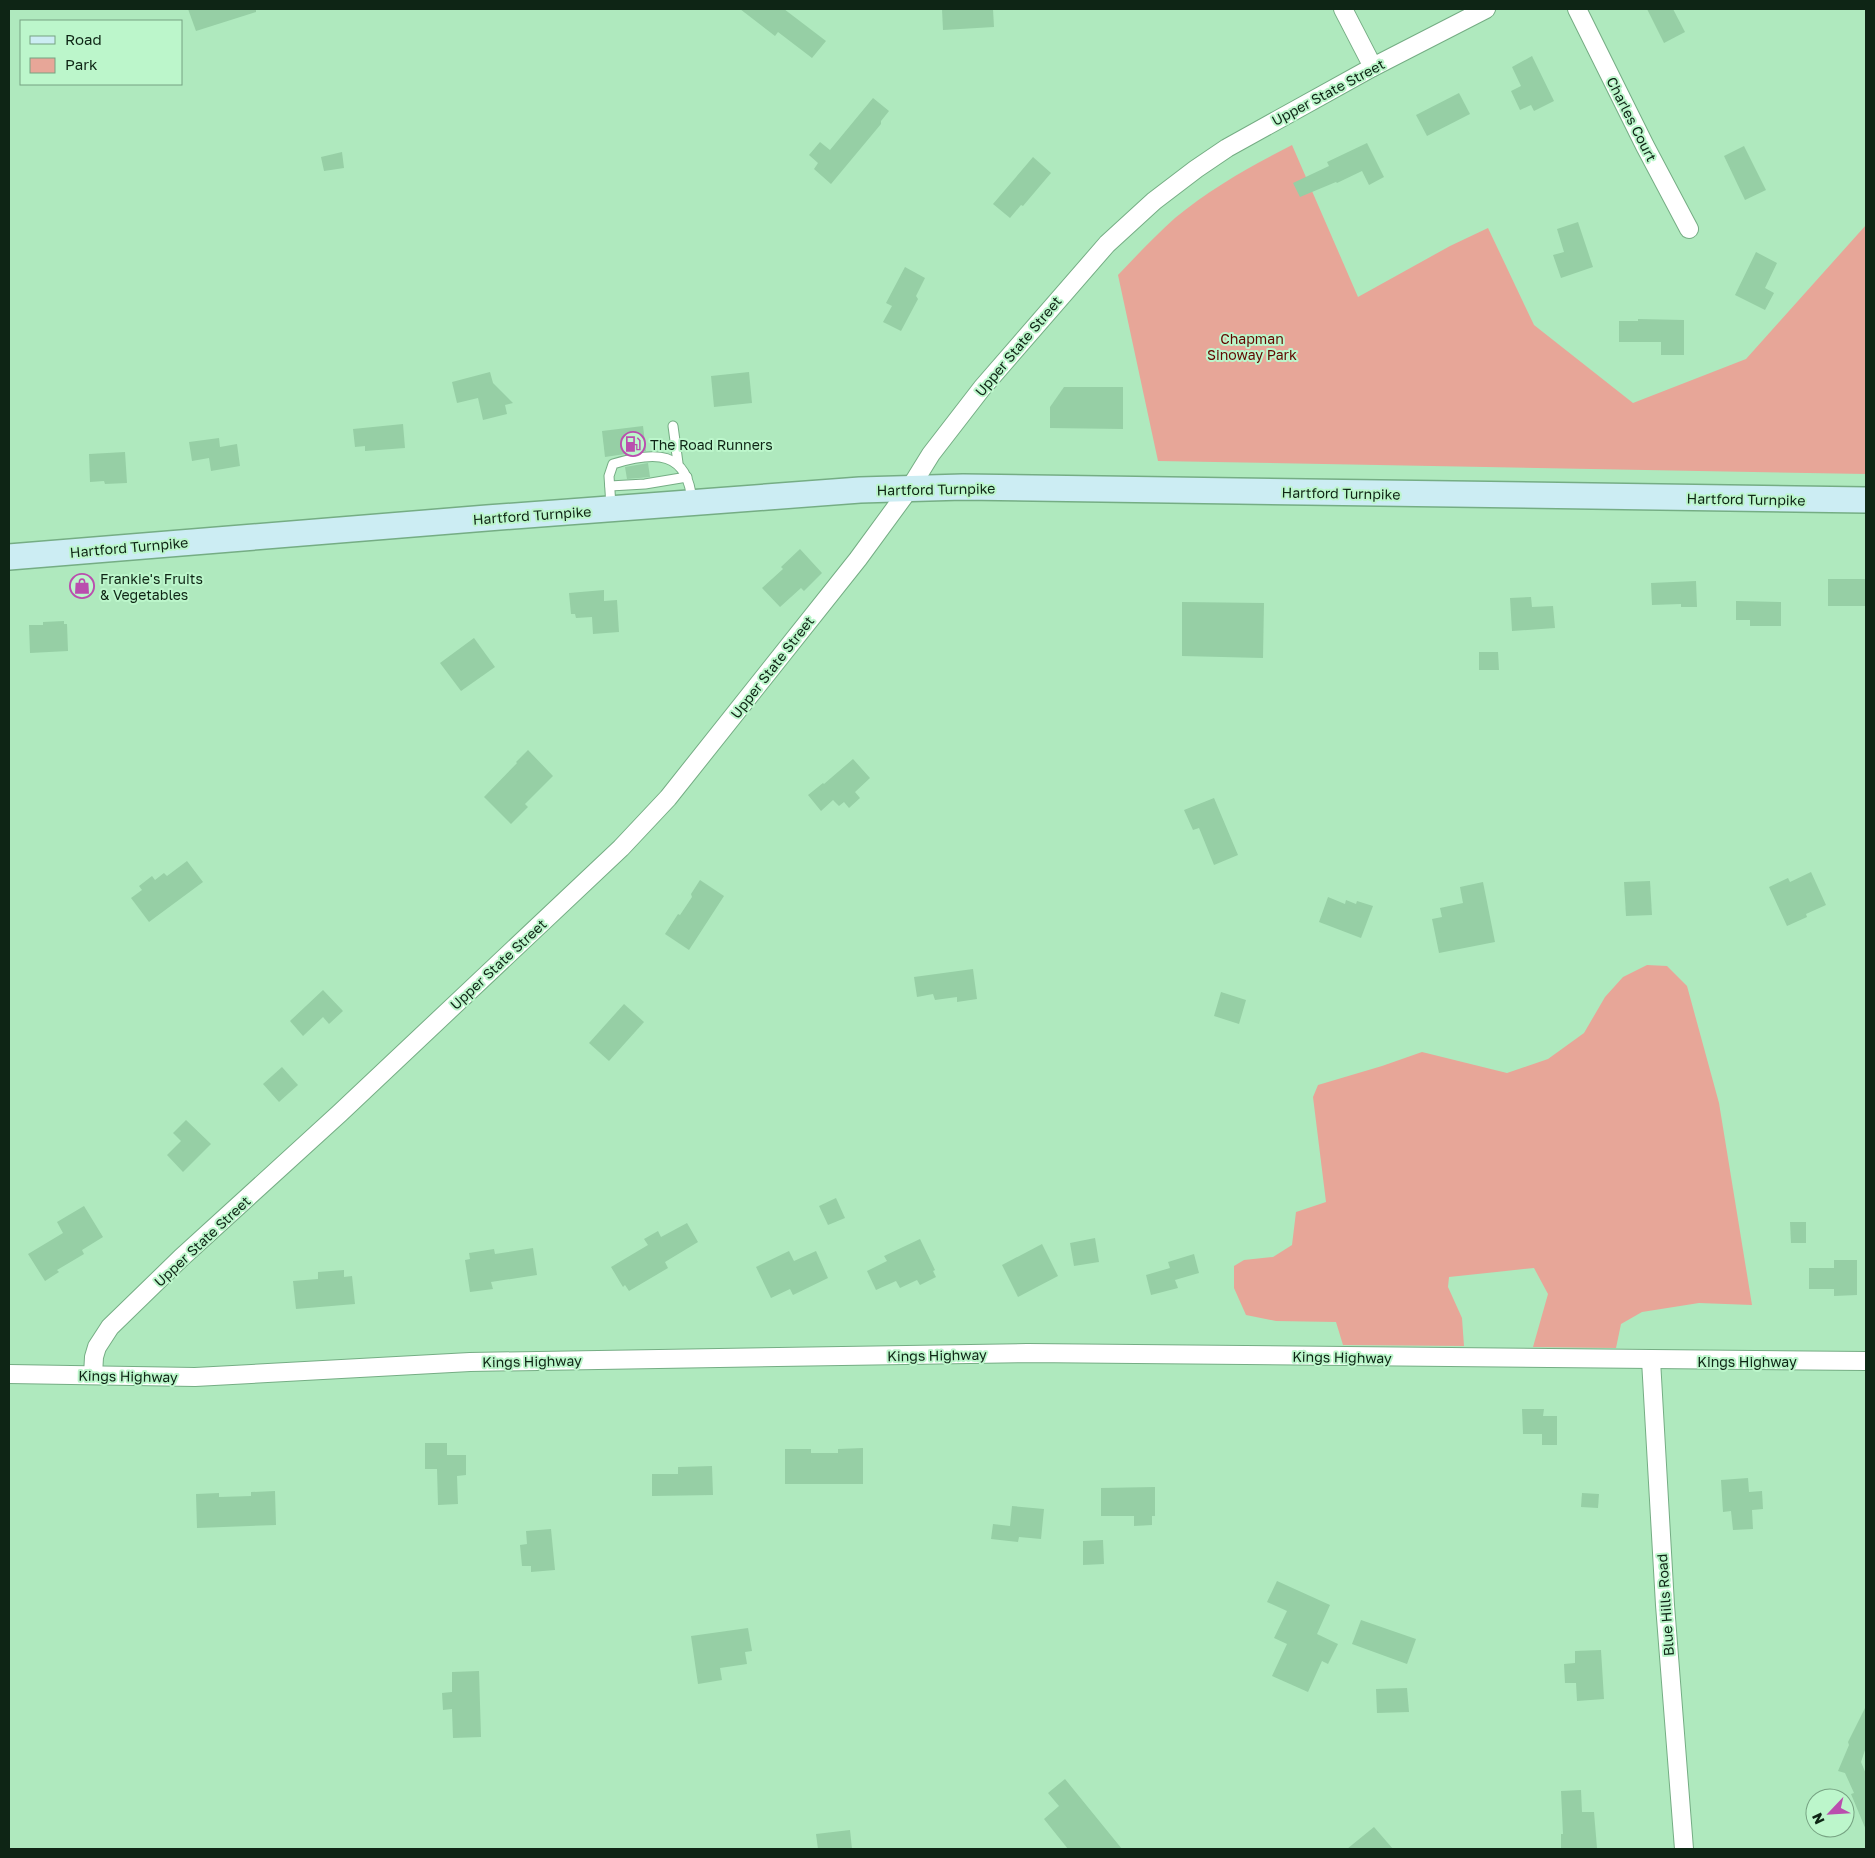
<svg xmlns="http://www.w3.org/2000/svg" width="1875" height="1858" font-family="'Golos Text',sans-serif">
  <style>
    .green { fill: #e7a698 }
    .building { fill: #96cfa5 }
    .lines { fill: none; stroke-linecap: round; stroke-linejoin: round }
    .service-casing { stroke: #75ad84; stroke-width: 11 }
    .minor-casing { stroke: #75ad84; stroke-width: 20 }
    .secondary-casing { stroke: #75ad84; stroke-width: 28 }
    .service { stroke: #fff; stroke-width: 9 }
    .minor { stroke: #fff; stroke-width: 18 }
    .secondary { stroke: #ccedf3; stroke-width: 25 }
    .labels { text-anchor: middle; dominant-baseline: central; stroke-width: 4; stroke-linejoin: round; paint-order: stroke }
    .street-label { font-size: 14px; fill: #0e2515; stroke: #bcf6cb }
    .park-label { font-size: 14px; fill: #620800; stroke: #bcf6cb }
    .poi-label { font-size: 14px; fill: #0e2515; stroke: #bcf6cb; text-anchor: start }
  </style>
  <rect width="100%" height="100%" fill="#afe9be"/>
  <!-- green -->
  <g class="green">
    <path d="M 1292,145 L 1358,297 L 1450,246 L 1488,228 L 1534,325 L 1633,403 L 1746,359 L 1866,225 L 1866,474 L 1158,461 L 1118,275 C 1137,255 1155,236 1175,218 C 1211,188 1251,166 1292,145 Z"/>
    <path d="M 1647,965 L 1667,966 L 1687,986 L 1719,1103 L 1752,1305 L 1699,1303 L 1642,1312 L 1621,1324 L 1616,1348 L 1533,1347 L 1548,1294 L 1534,1268 L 1449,1277 L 1448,1287 L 1462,1318 L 1464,1346 L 1343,1345 L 1336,1322 L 1276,1321 L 1246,1315 L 1234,1288 L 1234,1266 L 1244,1260 L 1273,1257 L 1292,1245 L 1296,1212 L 1326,1202 L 1313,1097 L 1318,1085 L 1382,1066 L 1422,1052 L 1507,1073 L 1548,1059 L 1584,1033 L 1605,997 L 1623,977 Z"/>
  </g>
  <!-- building -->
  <g class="building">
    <path d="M 188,9 L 256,9 L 256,12 L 196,31 Z"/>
    <path d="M 740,9 L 784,9 L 826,41 L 812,58 L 778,32 L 775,36 Z"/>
    <path d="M 942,9 L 993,9 L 994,27 L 943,30 Z"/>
    <path d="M 1647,9 L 1673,9 L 1685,32 L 1664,43 Z"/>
    <path d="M 1532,56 L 1554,101 L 1534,111 L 1531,105 L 1520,110 L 1511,91 L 1521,86 L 1512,67 Z"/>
    <path d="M 1459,93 L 1470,114 L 1427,136 L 1416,115 Z"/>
    <path d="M 873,98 L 889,111 L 881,121 L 881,124 L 831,184 L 814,169 L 818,163 L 809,155 L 820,142 L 830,150 Z"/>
    <path d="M 1367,143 L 1384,177 L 1369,185 L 1362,171 L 1337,183 L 1336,182 L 1300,197 L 1293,183 L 1329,166 L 1327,162 Z"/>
    <path d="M 1744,146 L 1766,190 L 1745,200 L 1724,156 Z"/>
    <path d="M 342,152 L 344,168 L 324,171 L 321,157 Z"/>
    <path d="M 1033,157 L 1051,173 L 1023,206 L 1021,205 L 1010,218 L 993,204 Z"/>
    <path d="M 1578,222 L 1593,267 L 1561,278 L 1553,255 L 1564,252 L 1557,229 Z"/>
    <path d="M 1756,252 L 1777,263 L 1765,288 L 1774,293 L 1765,310 L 1735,295 Z"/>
    <path d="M 905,267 L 925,278 L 916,296 L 918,299 L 901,331 L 883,322 L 892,306 L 886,303 Z"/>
    <path d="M 1638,319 L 1684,320 L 1684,355 L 1661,355 L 1661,342 L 1619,342 L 1619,321 L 1638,321 Z"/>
    <path d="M 490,372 L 493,383 L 513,403 L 505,405 L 507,414 L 483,420 L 478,398 L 457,403 L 452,382 Z"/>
    <path d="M 749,372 L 752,403 L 714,407 L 711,376 Z"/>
    <path d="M 1064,387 L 1123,387 L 1123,429 L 1050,428 L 1050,407 Z"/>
    <path d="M 403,424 L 405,448 L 365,451 L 365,446 L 355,447 L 353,429 Z"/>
    <path d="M 643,426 L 646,451 L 605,457 L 602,431 Z"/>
    <path d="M 219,438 L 220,447 L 237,444 L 240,466 L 211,471 L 209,458 L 192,461 L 189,442 Z"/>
    <path d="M 125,452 L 127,483 L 105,484 L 104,481 L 90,482 L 89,454 Z"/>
    <path d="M 648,463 L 650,477 L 627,479 L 625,467 Z"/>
    <path d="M 800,549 L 822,573 L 804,591 L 801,588 L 780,607 L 762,588 L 783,569 L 781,567 Z"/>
    <rect x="1828" y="579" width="38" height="27"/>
    <path d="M 1696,581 L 1697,607 L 1681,607 L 1681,604 L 1652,605 L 1651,583 Z"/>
    <path d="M 604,590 L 604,601 L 617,600 L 619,632 L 593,634 L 592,617 L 576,618 L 575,614 L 571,614 L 569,593 Z"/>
    <path d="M 1531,597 L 1532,607 L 1553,606 L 1555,628 L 1512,631 L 1510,598 Z"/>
    <path d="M 1736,601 L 1781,602 L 1781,626 L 1750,626 L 1750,620 L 1736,620 Z"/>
    <path d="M 1182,602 L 1264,603 L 1263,658 L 1182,656 Z"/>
    <path d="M 64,621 L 64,624 L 67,624 L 68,651 L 30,653 L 29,625 L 43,625 L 43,622 Z"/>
    <path d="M 474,638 L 495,667 L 461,691 L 440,663 Z"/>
    <path d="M 1479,652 L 1498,652 L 1499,670 L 1479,670 Z"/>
    <path d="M 528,750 L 553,776 L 525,804 L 528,807 L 511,824 L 484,797 L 517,763 L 516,762 Z"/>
    <path d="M 853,759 L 870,778 L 855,792 L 860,798 L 849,808 L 844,802 L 839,806 L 833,800 L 821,811 L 808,795 L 823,783 L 824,784 Z"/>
    <path d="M 1214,798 L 1238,855 L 1214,865 L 1199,828 L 1193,830 L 1184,810 Z"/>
    <path d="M 187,861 L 203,882 L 149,922 L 131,898 L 142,890 L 139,886 L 152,876 L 155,880 L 164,873 L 167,876 Z"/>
    <path d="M 1811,872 L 1826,905 L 1806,914 L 1807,917 L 1787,926 L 1769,887 L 1788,878 L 1790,882 Z"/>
    <path d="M 700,880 L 724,896 L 689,950 L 665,934 L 678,914 L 680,915 L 692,897 L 691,894 Z"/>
    <path d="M 1650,881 L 1652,915 L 1626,916 L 1624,882 Z"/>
    <path d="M 1483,882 L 1495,942 L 1439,953 L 1432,919 L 1442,917 L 1440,908 L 1463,903 L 1460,887 Z"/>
    <path d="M 1328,897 L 1345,904 L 1346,900 L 1356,904 L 1357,901 L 1373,906 L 1361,938 L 1319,922 Z"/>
    <path d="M 973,969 L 977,999 L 957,1002 L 957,997 L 935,1000 L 933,994 L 917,997 L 914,977 Z"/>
    <path d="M 323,990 L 343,1011 L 329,1024 L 323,1017 L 303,1036 L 290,1021 Z"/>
    <path d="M 1221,992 L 1246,1000 L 1239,1024 L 1214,1016 Z"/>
    <path d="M 624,1004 L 644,1022 L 609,1061 L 589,1043 Z"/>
    <path d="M 282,1067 L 298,1085 L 279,1102 L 263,1084 Z"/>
    <path d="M 186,1120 L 211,1144 L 183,1172 L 167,1155 L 181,1141 L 173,1133 Z"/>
    <path d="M 836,1198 L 845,1218 L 828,1225 L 819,1206 Z"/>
    <path d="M 84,1206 L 103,1237 L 82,1250 L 84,1254 L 57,1270 L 59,1272 L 45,1281 L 28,1254 L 63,1233 L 57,1222 Z"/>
    <path d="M 1790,1222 L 1806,1222 L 1806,1243 L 1791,1243 Z"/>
    <path d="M 687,1223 L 698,1242 L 665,1262 L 668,1268 L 629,1291 L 625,1285 L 623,1287 L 611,1267 L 648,1245 L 644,1239 L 658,1231 L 661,1237 Z"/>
    <path d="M 1095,1238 L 1099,1262 L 1074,1266 L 1070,1243 Z"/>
    <path d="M 920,1239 L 935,1270 L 933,1271 L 936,1277 L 920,1285 L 917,1280 L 900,1288 L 896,1281 L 876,1290 L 867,1271 L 887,1261 L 884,1256 Z"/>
    <path d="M 1042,1244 L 1058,1276 L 1018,1297 L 1002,1265 Z"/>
    <path d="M 533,1248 L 537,1275 L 491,1282 L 493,1289 L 470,1292 L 465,1260 L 470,1259 L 469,1253 L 494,1249 L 495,1254 Z"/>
    <path d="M 789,1251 L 794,1261 L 816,1251 L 828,1278 L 793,1295 L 790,1289 L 771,1298 L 756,1267 Z"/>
    <path d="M 1194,1254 L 1199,1273 L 1175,1280 L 1178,1288 L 1151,1295 L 1146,1275 L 1170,1268 L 1168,1262 Z"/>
    <path d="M 1834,1260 L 1857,1260 L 1857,1295 L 1834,1296 L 1834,1289 L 1809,1289 L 1809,1268 L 1834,1268 Z"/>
    <path d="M 344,1270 L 344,1277 L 352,1276 L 355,1304 L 296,1309 L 293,1281 L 318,1279 L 318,1272 Z"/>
    <path d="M 1522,1409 L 1544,1409 L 1543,1416 L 1557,1416 L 1557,1445 L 1542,1445 L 1542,1434 L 1523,1434 Z"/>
    <path d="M 425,1443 L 447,1443 L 447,1455 L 466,1455 L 466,1475 L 457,1476 L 458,1504 L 438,1505 L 437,1469 L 425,1469 Z"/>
    <path d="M 863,1448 L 863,1484 L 785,1484 L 785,1449 L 811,1449 L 811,1453 L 838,1453 L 838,1449 Z"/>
    <path d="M 712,1466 L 713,1495 L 652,1496 L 652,1474 L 678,1474 L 678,1467 Z"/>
    <path d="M 1748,1478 L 1749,1492 L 1762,1491 L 1763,1509 L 1752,1510 L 1753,1529 L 1733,1530 L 1731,1511 L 1723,1512 L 1721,1480 Z"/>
    <path d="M 1155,1487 L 1155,1516 L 1152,1516 L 1152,1525 L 1134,1526 L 1134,1516 L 1101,1516 L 1101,1488 Z"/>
    <path d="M 275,1491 L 276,1525 L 197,1528 L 196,1494 L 219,1493 L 219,1497 L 251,1496 L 251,1492 Z"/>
    <path d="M 1582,1493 L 1599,1494 L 1598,1508 L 1581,1507 Z"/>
    <path d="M 1012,1506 L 1044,1509 L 1041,1539 L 1019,1537 L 1018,1542 L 991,1539 L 993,1524 L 1010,1526 Z"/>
    <path d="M 551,1529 L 555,1570 L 531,1572 L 531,1566 L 522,1566 L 520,1545 L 527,1544 L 526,1531 Z"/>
    <path d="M 1103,1540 L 1104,1564 L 1083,1565 L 1083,1541 Z"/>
    <path d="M 1277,1581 L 1330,1605 L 1317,1634 L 1338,1644 L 1328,1664 L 1322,1661 L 1308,1692 L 1272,1676 L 1287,1644 L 1274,1638 L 1287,1611 L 1267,1602 Z"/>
    <path d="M 1361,1620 L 1416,1639 L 1407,1664 L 1352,1644 Z"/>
    <path d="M 748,1628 L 752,1651 L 745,1652 L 747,1664 L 720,1668 L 722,1680 L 698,1684 L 691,1636 Z"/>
    <path d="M 1601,1650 L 1604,1699 L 1577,1701 L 1576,1683 L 1565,1683 L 1564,1664 L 1575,1663 L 1575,1651 Z"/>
    <path d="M 479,1671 L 481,1737 L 453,1738 L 452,1709 L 443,1710 L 442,1693 L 452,1692 L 452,1672 Z"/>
    <path d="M 1407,1688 L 1409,1712 L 1377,1713 L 1376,1689 Z"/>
    <path d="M 1866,1706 L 1866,1747 L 1861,1762 L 1866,1774 L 1866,1830 L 1851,1794 L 1854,1793 L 1845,1773 L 1838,1771 L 1849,1745 L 1848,1742 Z"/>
    <path d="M 1065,1779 L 1122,1849 L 1068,1849 L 1044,1819 L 1059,1806 L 1048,1793 Z"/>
    <path d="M 1581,1790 L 1582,1812 L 1594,1812 L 1597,1848 L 1561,1849 L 1561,1834 L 1563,1834 L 1561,1791 Z"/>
    <path d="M 1374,1827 L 1393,1849 L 1347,1849 Z"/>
    <path d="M 850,1830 L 852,1849 L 818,1849 L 816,1834 Z"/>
  </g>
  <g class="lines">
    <defs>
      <g id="service">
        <path d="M 673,426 L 678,463"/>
        <path d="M 610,486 L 645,484 L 687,477"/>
        <path d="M 611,506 L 609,476 L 613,464 C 655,451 688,450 692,502"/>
      </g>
      <g id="minor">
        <path d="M 1343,9 L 1373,67"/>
        <path d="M 1577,9 L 1645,146 L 1689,229"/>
        <path d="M 1651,1360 L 1665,1605 L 1684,1849"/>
        <path d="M 9,1374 L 195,1377 L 470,1362 L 1027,1353 L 1866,1361"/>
        <path d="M 93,1375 L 94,1357 L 97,1347 L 110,1327 L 181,1258 L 340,1113 L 621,848 L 668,798 L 858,559 L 910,488 L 931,454 L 982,388 L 1107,244 L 1154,201 L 1196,169 L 1227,148 L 1373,67 L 1486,9"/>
      </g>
      <path id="secondary" d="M 9,557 L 487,518 L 860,490 L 963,487 L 1866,500"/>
    </defs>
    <!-- service casing -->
    <use href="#service" class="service-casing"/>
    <!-- minor casing -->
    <use href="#minor" class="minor-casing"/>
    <!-- secondary casing -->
    <use href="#secondary" class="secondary-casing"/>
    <!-- service -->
    <use href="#service" class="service"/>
    <!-- minor -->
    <use href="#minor" class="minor"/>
    <!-- secondary -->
    <use href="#secondary" class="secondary"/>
  </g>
  <!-- icons -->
  <defs>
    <symbol id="fuel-ring" viewBox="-11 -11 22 22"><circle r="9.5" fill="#bcf6cb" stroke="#ba4eae" stroke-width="1.5"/><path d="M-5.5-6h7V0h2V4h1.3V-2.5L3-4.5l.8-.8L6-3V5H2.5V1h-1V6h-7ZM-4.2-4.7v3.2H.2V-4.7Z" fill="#ba4eae"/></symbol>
    <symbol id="shop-ring" viewBox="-11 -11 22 22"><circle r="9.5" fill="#bcf6cb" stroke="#ba4eae" stroke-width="1.5"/><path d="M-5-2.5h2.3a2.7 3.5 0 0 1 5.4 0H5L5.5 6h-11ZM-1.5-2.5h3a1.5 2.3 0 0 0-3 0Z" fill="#ba4eae"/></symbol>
  </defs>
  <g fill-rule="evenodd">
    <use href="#fuel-ring" x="619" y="430" width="28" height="28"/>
    <use href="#shop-ring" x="68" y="572" width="28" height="28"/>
  </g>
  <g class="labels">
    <!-- street labels -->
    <g class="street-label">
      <text transform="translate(1328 92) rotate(-28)">Upper State Street</text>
      <text transform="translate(1632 119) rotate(63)">Charles Court</text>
      <text transform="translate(1018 346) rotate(-50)">Upper State Street</text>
      <text transform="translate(936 489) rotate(-1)">Hartford Turnpike</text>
      <text transform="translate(1341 493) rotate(1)">Hartford Turnpike</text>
      <text transform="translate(1746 499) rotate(1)">Hartford Turnpike</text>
      <text transform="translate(532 515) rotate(-4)">Hartford Turnpike</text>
      <text transform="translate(129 547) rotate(-5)">Hartford Turnpike</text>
      <text transform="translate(772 667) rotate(-52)">Upper State Street</text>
      <text transform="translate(498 964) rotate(-43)">Upper State Street</text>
      <text transform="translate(202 1241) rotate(-43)">Upper State Street</text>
      <text transform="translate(937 1355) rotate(-1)">Kings Highway</text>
      <text transform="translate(1342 1357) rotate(1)">Kings Highway</text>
      <text transform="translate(532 1361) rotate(-1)">Kings Highway</text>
      <text x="1747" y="1361">Kings Highway</text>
      <text transform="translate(128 1376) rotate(1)">Kings Highway</text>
      <text transform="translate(1665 1605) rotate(-94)">Blue Hills Road</text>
    </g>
    <!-- park labels -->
    <g class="park-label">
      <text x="1252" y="338">Chapman<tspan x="1252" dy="16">Sinoway Park</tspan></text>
    </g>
    <!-- poi labels -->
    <g class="poi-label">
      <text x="650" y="444">The Road Runners</text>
      <text x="100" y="578">Frankie's Fruits<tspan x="100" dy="16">&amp; Vegetables</tspan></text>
    </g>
  </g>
  <!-- border -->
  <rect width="1875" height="1858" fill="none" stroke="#0e2515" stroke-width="20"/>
  <!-- legend -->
  <rect x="20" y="20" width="162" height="65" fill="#bcf6cb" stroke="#76a282"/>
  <rect x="30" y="36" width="25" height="8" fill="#ccedf3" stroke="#76a282"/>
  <text x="65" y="45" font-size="15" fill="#0e2515">Road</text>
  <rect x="30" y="58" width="25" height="15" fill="#e7a698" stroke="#76a282"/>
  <text x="65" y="70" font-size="15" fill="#0e2515">Park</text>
  <!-- north arrow -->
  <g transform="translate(1830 1813) rotate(245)"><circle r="24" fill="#bcf6cb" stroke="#76a282"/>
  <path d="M0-4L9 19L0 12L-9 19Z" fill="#ba4eae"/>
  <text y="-8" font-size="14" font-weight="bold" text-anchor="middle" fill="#0e2515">N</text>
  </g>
</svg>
